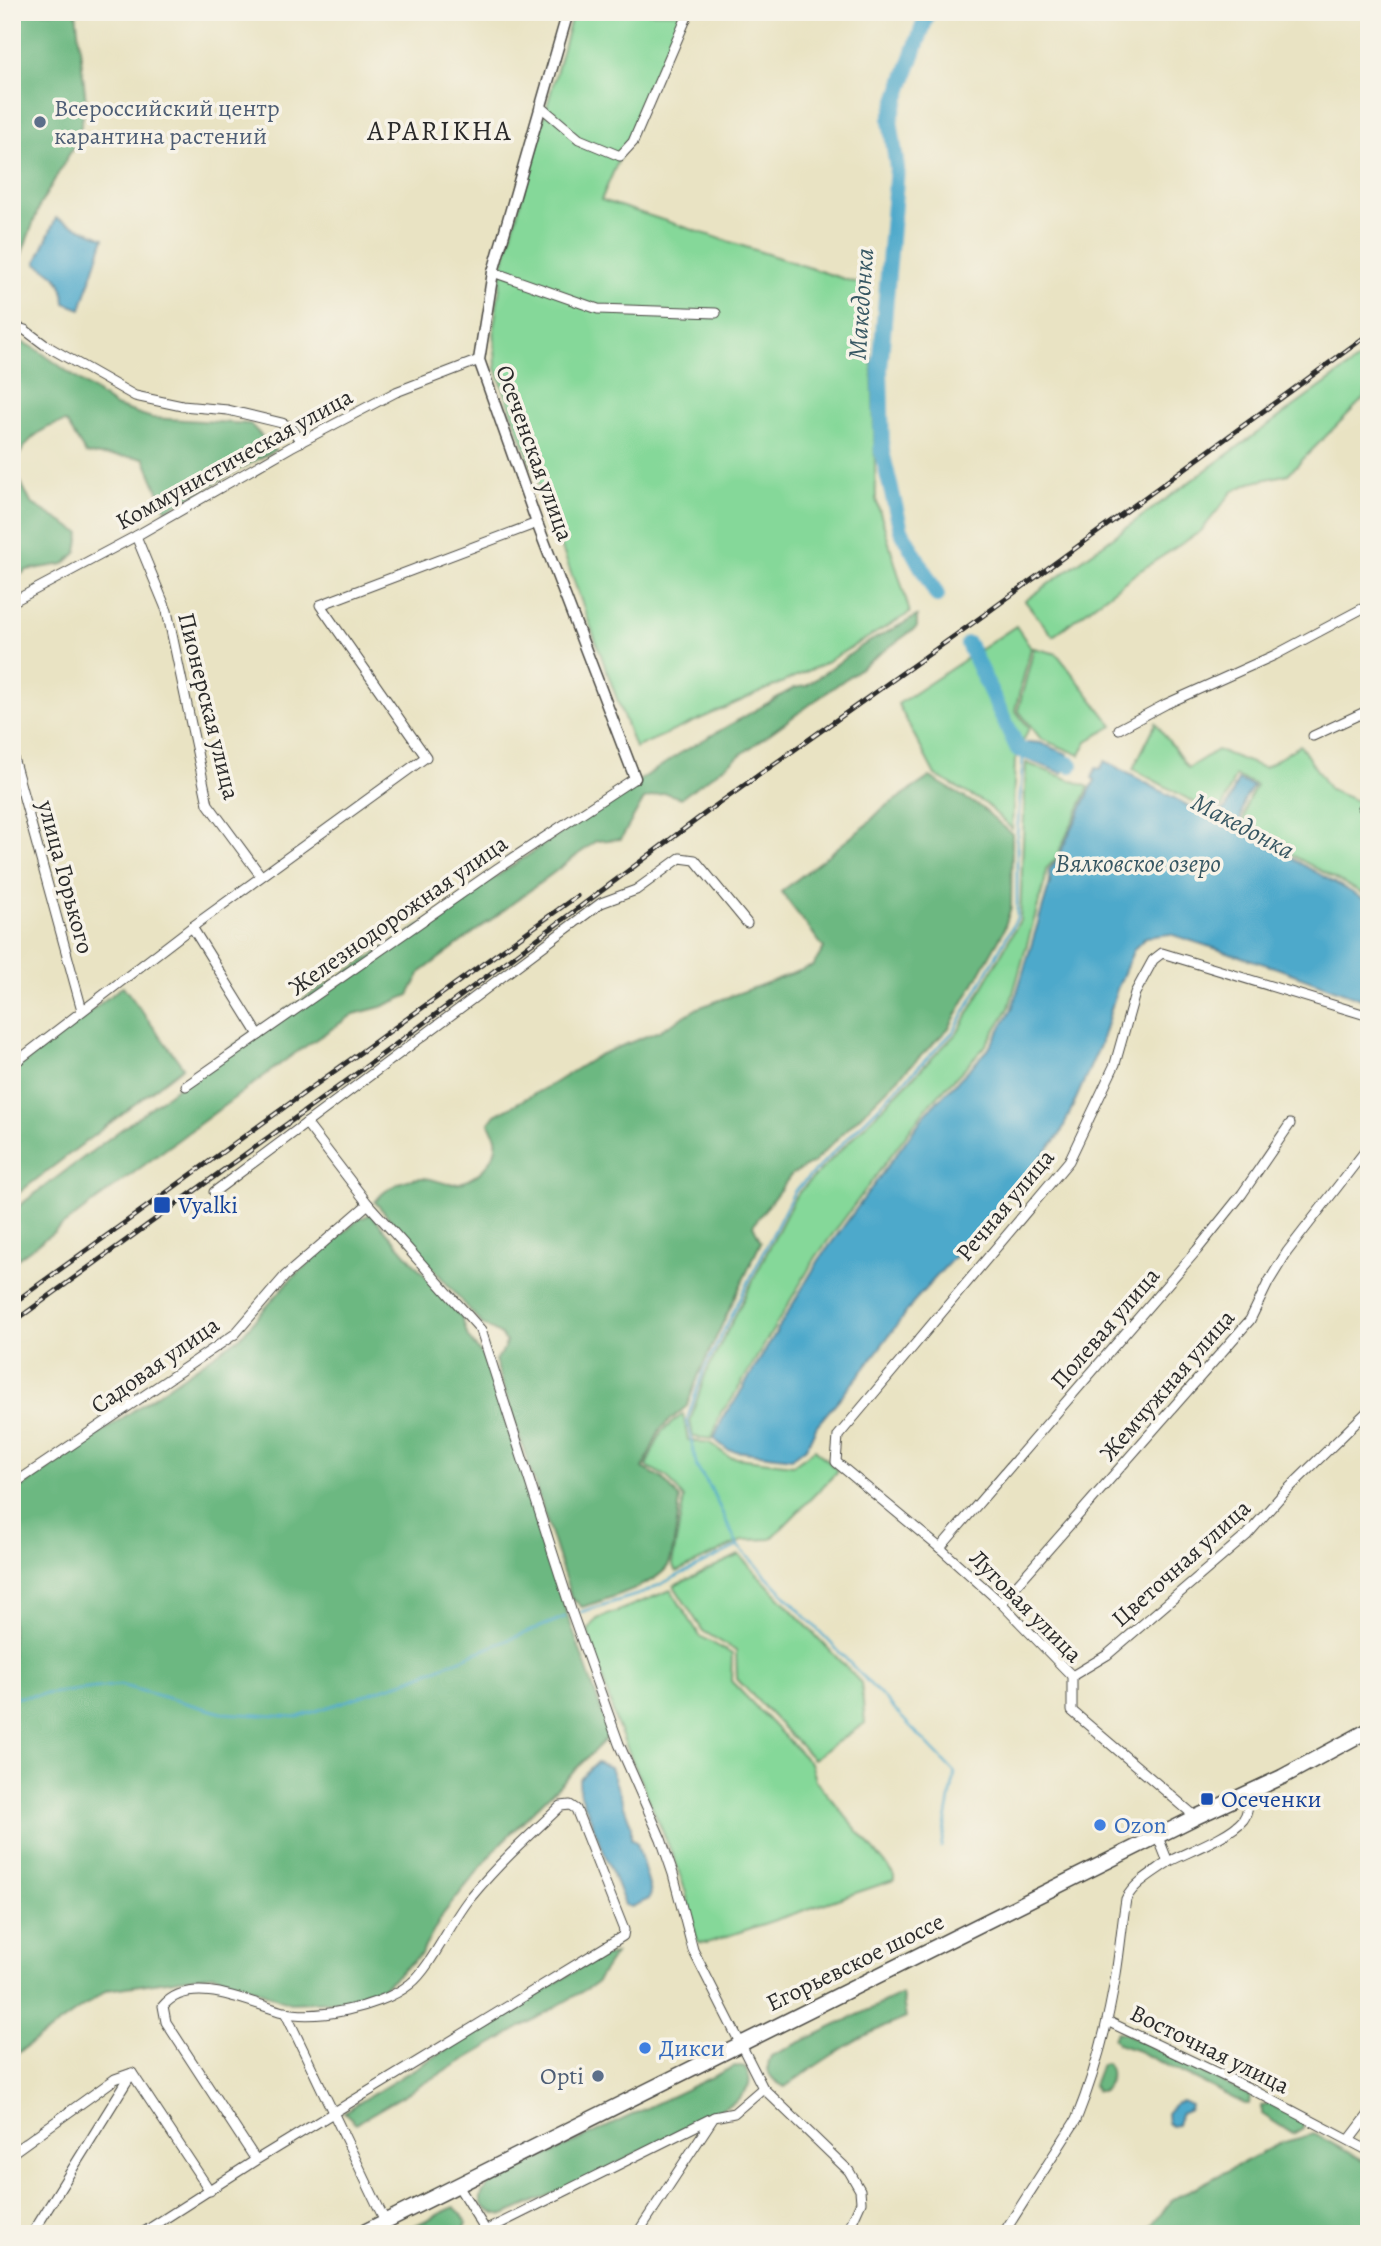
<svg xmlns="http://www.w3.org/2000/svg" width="1381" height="2246" font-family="Alegreya,serif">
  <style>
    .green { fill: #85d899; stroke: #588262; stroke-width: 2 }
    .forest { fill: #6cb881; stroke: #4c7256; stroke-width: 2 }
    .water { fill: #4da9cb; stroke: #3c6a7b; stroke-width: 2 }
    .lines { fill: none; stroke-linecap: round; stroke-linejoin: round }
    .stream { stroke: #4da9cb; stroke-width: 2.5 }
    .river { stroke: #4da9cb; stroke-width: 16 }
    .minor-casing { stroke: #484742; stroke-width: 11 }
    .tertiary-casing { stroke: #484742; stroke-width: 13 }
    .primary-casing { stroke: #484742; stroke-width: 17 }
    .minor { stroke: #fff; stroke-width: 9 }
    .tertiary { stroke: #fff; stroke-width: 10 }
    .primary { stroke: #fff; stroke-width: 14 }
    .rail-casing { stroke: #2b2b2b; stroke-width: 5 }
    .rail { stroke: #f7f3e8; stroke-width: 2.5; stroke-dasharray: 8; stroke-linecap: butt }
    .service-dot { fill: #5c6f8a; stroke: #f7f3e8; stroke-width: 2.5 }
    .transit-dot { fill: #1a4fb4; stroke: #f7f3e8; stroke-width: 2.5 }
    .shop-dot { fill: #3f7fe0; stroke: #f7f3e8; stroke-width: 2.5 }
    .labels { text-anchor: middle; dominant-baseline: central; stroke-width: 7; stroke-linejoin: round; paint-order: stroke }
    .service-label { font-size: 24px; fill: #4e5e75; stroke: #f7f3e8; text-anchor: start }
    .street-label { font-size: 24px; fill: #2b2b2b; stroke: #f7f3e8 }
    .transit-label { font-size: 24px; fill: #164399; stroke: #f7f3e8; text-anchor: start }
    .shop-label { font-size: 24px; fill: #366cbe; stroke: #f7f3e8; text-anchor: start }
    .water-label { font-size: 26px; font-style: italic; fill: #375763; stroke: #f7f3e8 }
    .quarter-label { font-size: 28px; letter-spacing: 2px; fill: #2b2b2b; stroke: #f7f3e8 }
  </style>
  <rect width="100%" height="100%" fill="#f7f3e8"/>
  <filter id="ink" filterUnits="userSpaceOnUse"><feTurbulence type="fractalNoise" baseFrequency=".0143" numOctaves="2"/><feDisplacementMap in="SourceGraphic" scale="14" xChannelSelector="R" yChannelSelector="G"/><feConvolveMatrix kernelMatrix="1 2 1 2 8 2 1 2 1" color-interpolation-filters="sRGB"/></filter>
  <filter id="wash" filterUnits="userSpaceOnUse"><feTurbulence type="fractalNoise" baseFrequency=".00686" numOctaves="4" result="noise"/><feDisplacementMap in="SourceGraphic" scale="28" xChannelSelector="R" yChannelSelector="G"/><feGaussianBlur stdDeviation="1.57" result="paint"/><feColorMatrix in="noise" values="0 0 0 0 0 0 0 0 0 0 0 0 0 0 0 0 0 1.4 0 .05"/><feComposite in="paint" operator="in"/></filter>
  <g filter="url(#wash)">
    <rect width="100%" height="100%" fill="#e9e3c3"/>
    <!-- green -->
    <g class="green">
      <path d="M 573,12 L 683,13 L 601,200 L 869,287 L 861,287 L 872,366 L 876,499 L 910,613 L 819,666 L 635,748 L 496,368 L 494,325 L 503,265 Z"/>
      <path d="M 1369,352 L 1369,384 L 1364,398 L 1288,474 L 1250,483 L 1233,491 L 1201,531 L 1135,574 L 1053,636 L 1025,601 Z"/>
      <path d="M 1016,626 L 1031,648 L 1015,710 L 1029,728 L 1015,760 L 1012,829 L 986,804 L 935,775 L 898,704 Z"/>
      <path d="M 1034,648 L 1057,654 L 1113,726 L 1087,741 L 1080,755 L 1041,739 L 1018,710 Z"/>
      <path d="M 1156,723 L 1188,768 L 1217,750 L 1264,768 L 1300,745 L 1330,790 L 1369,806 L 1369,897 L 1242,828 L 1247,803 L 1256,785 L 1235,776 L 1223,806 L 1212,812 L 1133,769 Z"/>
      <path d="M 1026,763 L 1089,787 L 1055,860 L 1046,869 L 1045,881 L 1009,1008 L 984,1048 L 926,1108 L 816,1257 L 731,1401 L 721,1412 L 712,1439 L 693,1437 L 690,1421 L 705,1375 L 796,1195 L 958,1032 L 1020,920 Z"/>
      <path d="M 683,1414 L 688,1440 L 710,1443 L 729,1457 L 793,1465 L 815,1449 L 838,1471 L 771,1539 L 744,1540 L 676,1572 L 672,1564 L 684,1498 L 667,1477 L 646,1466 L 662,1431 Z"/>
      <path d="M 739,1555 L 861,1683 L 865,1723 L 813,1759 L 737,1679 L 736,1651 L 703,1631 L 674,1586 Z"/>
      <path d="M 671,1590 L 700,1636 L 732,1654 L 731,1681 L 810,1763 L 815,1780 L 894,1874 L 894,1880 L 707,1943 L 699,1942 L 696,1937 L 686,1893 L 676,1863 L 616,1722 L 588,1631 L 597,1619 Z"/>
    </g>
    <!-- forest -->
    <g class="forest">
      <path d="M 12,12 L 76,12 L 86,102 L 78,139 L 40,205 L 12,280 Z"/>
      <path d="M 12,338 L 35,348 L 115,406 L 152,418 L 250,424 L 275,450 L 166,510 L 144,458 L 86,454 L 66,422 C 40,426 22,443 14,468 L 31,503 L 80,533 L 77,552 L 64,564 L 27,570 L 12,581 Z"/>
      <path d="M 917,616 L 917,627 L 681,798 L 665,793 L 644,799 L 621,839 L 596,841 L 421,972 L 409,995 L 381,1007 L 354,1014 L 291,1056 L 12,1263 L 12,1211 L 257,1028 L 458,902 L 679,754 L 794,688 L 806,686 L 863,645 Z"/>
      <path d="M 930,777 L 982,808 L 1012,834 L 1011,907 L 1003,932 L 949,1028 L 813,1163 L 792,1174 L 753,1225 L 761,1242 L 699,1374 L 687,1406 L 660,1429 L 643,1468 L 663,1479 L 680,1499 C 678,1514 674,1553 669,1564 C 660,1584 603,1600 582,1607 L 571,1597 L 495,1360 L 502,1353 L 506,1342 L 501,1335 L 482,1324 L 375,1202 C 385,1188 406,1177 423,1178 C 432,1178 441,1183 450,1184 C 471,1186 500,1160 496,1138 C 495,1133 490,1128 489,1123 L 495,1115 L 551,1085 L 599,1055 L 659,1031 L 698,1008 L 813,966 L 824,948 L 781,892 L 865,826 L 882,809 Z"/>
      <path d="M 123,986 L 183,1067 L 12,1198 L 12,1072 Z"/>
      <path d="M 371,1214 L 462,1318 L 468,1337 L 485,1359 L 545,1537 L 542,1549 L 550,1566 L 610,1735 L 498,1846 L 443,1914 L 421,1954 L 384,1986 L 341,2001 L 290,2003 L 214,1974 L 107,1990 L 12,2057 L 12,1494 L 240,1337 L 290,1280 L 359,1219 Z"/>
      <path d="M 615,1954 L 595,1984 L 356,2123 L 344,2112 L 598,1957 Z"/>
      <path d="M 902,1994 L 906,2018 C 891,2025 874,2030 860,2038 C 834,2053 809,2070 785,2087 C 771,2080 763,2071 771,2056 Z"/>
      <path d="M 1117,2032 L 1124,2033 L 1250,2096 L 1249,2104 L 1245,2104 L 1138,2051 L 1118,2044 L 1113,2038 Z"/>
      <path d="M 1106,2063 C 1114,2073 1110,2081 1103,2091 L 1097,2091 L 1093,2085 L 1101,2064 Z"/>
      <path d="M 735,2066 L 745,2068 C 755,2083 747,2091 736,2101 L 592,2177 L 504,2215 C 480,2211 472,2198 493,2181 Z"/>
      <path d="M 1268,2103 L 1303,2123 L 1303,2128 L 1293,2134 L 1262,2114 L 1262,2106 Z"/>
      <path d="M 1314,2134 L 1369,2163 L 1369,2234 L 1145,2234 L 1173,2199 L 1281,2143 Z"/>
      <path d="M 454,2207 L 462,2214 L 466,2223 L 461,2234 L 397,2234 Z"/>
    </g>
    <!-- water -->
    <g class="water">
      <path d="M 56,218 L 104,238 L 81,309 L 65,303 C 64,280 55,274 36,263 Z"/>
      <path d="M 1029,742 L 1040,743 L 1068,754 L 1067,759 L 1072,761 L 1070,770 L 1064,768 L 1062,773 L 1023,758 L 1018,749 Z"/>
      <path d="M 1105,761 L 1211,818 L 1226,808 L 1238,780 L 1253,786 L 1244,800 L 1239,829 L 1369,902 L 1369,1002 L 1277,968 L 1170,934 L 1146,937 L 1134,949 L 1117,989 L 1101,1043 L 1060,1135 L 992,1215 L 917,1298 L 861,1373 L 817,1425 L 807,1446 L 792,1458 L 728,1450 L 714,1439 L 725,1413 L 734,1403 L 819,1260 L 927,1112 L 988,1050 L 1012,1009 L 1050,883 L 1049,870 L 1056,862 L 1095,780 L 1092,778 L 1096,768 L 1100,769 Z"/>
      <path d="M 597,1762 L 610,1767 L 631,1825 L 631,1839 L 637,1843 L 651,1893 L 649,1899 L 632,1907 L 625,1905 L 580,1792 L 579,1779 Z"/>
      <path d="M 1182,2101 L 1191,2105 L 1190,2110 L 1180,2114 L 1177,2125 L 1172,2126 L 1168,2123 L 1167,2113 L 1176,2103 Z"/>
    </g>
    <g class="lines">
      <!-- stream -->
      <g class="stream">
        <path d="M 581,1612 L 643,1593 L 738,1546"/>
        <path d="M 12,1698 L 120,1685 L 222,1713 L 298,1717 L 406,1681 L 565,1617"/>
        <path d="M 941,1847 L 955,1773 L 738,1546 L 710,1487 L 697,1468 L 687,1420 L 703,1372 L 794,1192 L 954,1031 L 1017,918 L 1017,835 L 1023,758"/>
      </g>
      <!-- river -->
      <g class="river">
        <path d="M 928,12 L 890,120 L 897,168 L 880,369 L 882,452 L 901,530 L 937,595"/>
        <path d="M 968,644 L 1018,749 L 1071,765"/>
      </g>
    </g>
  </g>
  <g filter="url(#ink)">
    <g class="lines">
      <defs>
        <g id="minor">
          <path d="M 540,106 L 579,139 L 620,156 L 633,142 L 689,12"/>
          <path d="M 493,272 L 598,309 L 716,313"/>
          <path d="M 12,326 L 25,330 L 45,345 L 135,396 L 182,406 L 228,410 L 282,423 L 291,427 L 301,442"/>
          <path d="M 136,536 L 167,611 L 208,804 L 261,876"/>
          <path d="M 12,602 L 136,536 L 291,447 L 396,392 L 479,360"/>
          <path d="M 1119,729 L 1166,704 L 1275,655 L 1369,605"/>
          <path d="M 1313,736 L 1369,710"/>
          <path d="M 12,754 L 82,1010"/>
          <path d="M 1363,808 L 1369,805"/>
          <path d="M 192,927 L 259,1035"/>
          <path d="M 12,1065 L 192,927 L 426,757 L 320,605 L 537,523"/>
          <path d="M 186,1086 L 498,868 L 635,778"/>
          <path d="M 306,1123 L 368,1204 L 481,1330 L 572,1613 L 619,1744 L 661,1839 L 673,1874 L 693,1950 L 763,2088 L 849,2171 L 860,2190 L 861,2202 L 852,2222 L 843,2234"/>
          <path d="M 214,1192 L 601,903 L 636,890 L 680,858 L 695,860 L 747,923"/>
          <path d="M 12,1485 L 235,1334 L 285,1276 L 368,1204"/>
          <path d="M 940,1548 L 1197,1250 L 1242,1194 L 1290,1124"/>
          <path d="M 1001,1603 L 1250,1320 L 1268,1283 L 1287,1252 L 1369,1146"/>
          <path d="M 1072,1676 L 1107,1655 L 1247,1535 L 1283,1494 L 1369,1410"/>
          <path d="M 1196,1817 L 1072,1711 L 1072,1676 L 1001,1603 L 940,1548 L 836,1462 L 838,1436 L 1069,1161 L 1115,1064 L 1135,993 L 1153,960 L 1162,953 L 1369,1016"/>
          <path d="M 1168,1862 C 1187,1852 1230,1836 1243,1820 C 1249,1812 1248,1803 1248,1793"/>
          <path d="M 285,2012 L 385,2221"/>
          <path d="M 1107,2021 L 1249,2088 L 1369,2151"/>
          <path d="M 1350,2139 L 1369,2114"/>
          <path d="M 12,2153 L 115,2079 L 132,2073 L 210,2191"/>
          <path d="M 457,2184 L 486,2231"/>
          <path d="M 32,2234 L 132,2073"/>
          <path d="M 141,2234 L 256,2160 L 623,1936 L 624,1930 L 576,1809 L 570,1805 L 561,1806 C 530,1835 498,1864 471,1897 C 452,1919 431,1968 410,1984 C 394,1997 367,2006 347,2010 C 328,2014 302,2017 283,2012 C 251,2003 190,1973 163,2006 L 166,2022 L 256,2160"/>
          <path d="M 479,2234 L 714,2117"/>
          <path d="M 637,2234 L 714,2117 L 734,2113 L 763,2088"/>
          <path d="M 1003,2234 L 1076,2120 C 1095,2073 1108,2024 1116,1974 C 1120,1949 1122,1924 1126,1899 C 1135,1882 1153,1873 1168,1862 L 1158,1837"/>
        </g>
        <path id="tertiary" d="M 568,12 L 493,272 L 479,360 L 537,523 L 635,778"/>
        <path id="primary" d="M 360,2234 L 1196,1817 L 1282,1777 L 1369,1730"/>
      </defs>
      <!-- minor casing -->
      <use href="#minor" class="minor-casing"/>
      <!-- tertiary casing -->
      <use href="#tertiary" class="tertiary-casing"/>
      <!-- primary casing -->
      <use href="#primary" class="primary-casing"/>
      <!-- minor -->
      <use href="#minor" class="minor"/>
      <!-- tertiary -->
      <use href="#tertiary" class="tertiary"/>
      <!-- primary -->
      <use href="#primary" class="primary"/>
      <defs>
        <g id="rail">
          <path d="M 12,1304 L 577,896"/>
          <path d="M 12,1323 L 352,1077 L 711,809 L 977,620 L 1369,334"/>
        </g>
      </defs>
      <!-- rail casing -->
      <use href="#rail" class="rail-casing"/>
      <!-- rail -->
      <use href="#rail" class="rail"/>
    </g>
  </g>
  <!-- markers -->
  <g class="service-dot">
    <circle cx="40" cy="122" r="7"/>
    <circle cx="598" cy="2076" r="7"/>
  </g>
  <g class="transit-dot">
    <rect x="153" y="1196" width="18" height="18" rx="3.5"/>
    <rect x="1200" y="1792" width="14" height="14" rx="3.5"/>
  </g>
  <g class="shop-dot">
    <circle cx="1100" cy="1825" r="7"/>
    <circle cx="645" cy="2048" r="7"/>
  </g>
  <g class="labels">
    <!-- service labels -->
    <g class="service-label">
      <text x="54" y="108">Всероссийский центр<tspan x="54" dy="28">карантина растений</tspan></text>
      <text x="584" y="2076" text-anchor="end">Opti</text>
    </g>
    <!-- street labels -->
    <g class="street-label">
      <text transform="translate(535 453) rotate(70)">Осеченская улица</text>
      <text transform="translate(234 459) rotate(-29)">Коммунистическая улица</text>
      <text transform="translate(209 706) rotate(76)">Пионерская улица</text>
      <text transform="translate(66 877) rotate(75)">улица Горького</text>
      <text transform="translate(398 915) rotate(-35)">Железнодорожная улица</text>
      <text transform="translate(1005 1205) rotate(-50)">Речная улица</text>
      <text transform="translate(1105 1328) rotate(-49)">Полевая улица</text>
      <text transform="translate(155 1365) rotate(-35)">Садовая улица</text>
      <text transform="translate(1167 1385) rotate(-49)">Жемчужная улица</text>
      <text transform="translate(1181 1563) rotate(-42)">Цветочная улица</text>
      <text transform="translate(1026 1606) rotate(45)">Луговая улица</text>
      <text transform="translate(855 1962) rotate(-26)">Егорьевское шоссе</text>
      <text transform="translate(1210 2049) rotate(26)">Восточная улица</text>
    </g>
    <!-- transit labels -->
    <g class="transit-label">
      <text x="178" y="1205">Vyalki</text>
      <text x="1221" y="1799">Осеченки</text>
    </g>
    <!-- shop labels -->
    <g class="shop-label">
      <text x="1114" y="1825">Ozon</text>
      <text x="659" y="2048">Дикси</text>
    </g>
    <!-- water labels -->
    <g class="water-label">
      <text transform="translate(861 304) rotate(-86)">Македонка</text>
      <text transform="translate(1243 826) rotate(28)">Македонка</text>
      <text x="1138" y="863">Вялковское озеро</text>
    </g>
    <!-- quarter labels -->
    <g class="quarter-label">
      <text x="440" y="131">APARIKHA</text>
    </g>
  </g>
  <!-- margin -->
  <rect width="1381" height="2246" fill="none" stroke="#f7f3e8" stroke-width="42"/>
</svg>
